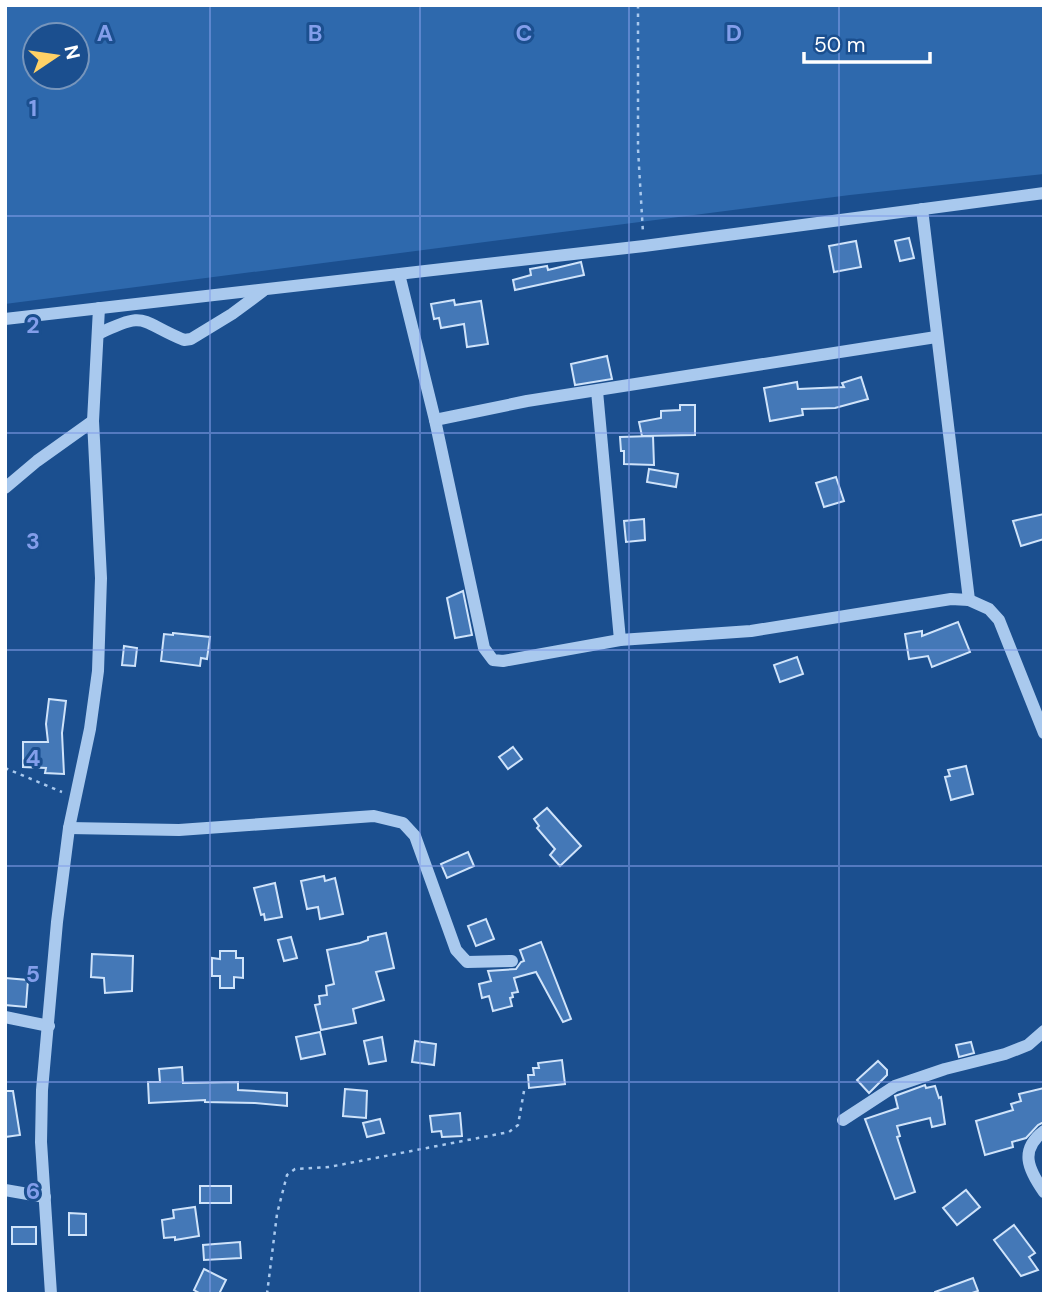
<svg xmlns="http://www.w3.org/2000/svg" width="1049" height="1299" font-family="'DM Sans',sans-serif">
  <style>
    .green { fill: #2e69ad; fill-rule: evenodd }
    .building { fill: #4478b7; stroke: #cfe3fa; stroke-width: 2 }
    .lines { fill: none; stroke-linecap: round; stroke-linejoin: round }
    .path { stroke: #a9c9ee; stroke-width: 2.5; stroke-dasharray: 3.5 5; stroke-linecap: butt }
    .minor { stroke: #a9c9ee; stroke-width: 12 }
    .grid { fill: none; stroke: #839eea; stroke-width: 2; stroke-opacity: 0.55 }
    .grid-label { font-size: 23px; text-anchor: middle; font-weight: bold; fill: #839eea; stroke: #1b4f8f; stroke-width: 6; stroke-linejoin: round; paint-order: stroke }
  </style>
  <rect width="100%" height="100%" fill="#1b4f8f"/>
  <!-- green -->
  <path class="green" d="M 5,5 L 1044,5 L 1044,174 L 850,195 L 5,304 ZM 35,35 L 77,35 L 77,77 L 35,77 Z"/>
  <!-- building -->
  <g class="building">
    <path d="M 909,238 L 914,258 L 900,261 L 895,241 Z"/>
    <path d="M 856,241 L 861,267 L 834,272 L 829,246 Z"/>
    <path d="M 581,262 L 584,275 L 515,290 L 513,280 L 531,275 L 530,269 L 547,266 L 548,270 Z"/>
    <path d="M 454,300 L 455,305 L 481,301 L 488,344 L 467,347 L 464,324 L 441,328 L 439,318 L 434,319 L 431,304 Z"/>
    <path d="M 607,356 L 612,379 L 575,385 L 571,364 Z"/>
    <path d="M 861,377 L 868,399 L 835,408 L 802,409 L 803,415 L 770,421 L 764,388 L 797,382 L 798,389 L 844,387 L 842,383 Z"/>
    <path d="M 680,405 L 695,405 L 695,435 L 642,436 L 639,422 L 661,418 L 661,411 L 680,410 Z"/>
    <path d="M 653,436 L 654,465 L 624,464 L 624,451 L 621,451 L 620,437 Z"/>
    <path d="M 649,469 L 678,474 L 676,487 L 647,482 Z"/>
    <path d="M 836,477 L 844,501 L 824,507 L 816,483 Z"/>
    <path d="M 1044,514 L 1044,539 L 1021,546 L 1013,521 Z"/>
    <path d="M 644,519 L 645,540 L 626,542 L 624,521 Z"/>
    <path d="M 463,591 L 472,635 L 455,638 L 447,598 Z"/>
    <path d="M 958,622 L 970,652 L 932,667 L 928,656 L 909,659 L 905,634 L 922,631 L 922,636 Z"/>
    <path d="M 173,633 L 210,637 L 207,659 L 201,658 L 200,666 L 161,661 L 164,634 L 173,635 Z"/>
    <path d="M 124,646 L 137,648 L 135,666 L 122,665 Z"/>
    <path d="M 797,657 L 803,674 L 780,682 L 774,665 Z"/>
    <path d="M 49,699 L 66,701 L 62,733 L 64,774 L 45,773 L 46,768 L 23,767 L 23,742 L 48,742 L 46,724 Z"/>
    <path d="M 513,747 L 522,759 L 508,769 L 499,757 Z"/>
    <path d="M 966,766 L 973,794 L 951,800 L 945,777 L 950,776 L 948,770 Z"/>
    <path d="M 547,808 L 581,846 L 560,866 L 550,855 L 555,849 L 537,828 L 539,826 L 534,819 Z"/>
    <path d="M 468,852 L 474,866 L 447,878 L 441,864 Z"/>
    <path d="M 324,876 L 325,881 L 335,878 L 343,914 L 320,919 L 318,907 L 307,909 L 301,881 Z"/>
    <path d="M 275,883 L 282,917 L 265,920 L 264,914 L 261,915 L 254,888 Z"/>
    <path d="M 486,919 L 494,939 L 476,946 L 468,926 Z"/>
    <path d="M 386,933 L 394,968 L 376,972 L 384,1000 L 353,1009 L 356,1023 L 321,1030 L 315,1005 L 320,1004 L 319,996 L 327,995 L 326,986 L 334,984 L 327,950 L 360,943 L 368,940 L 368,937 Z"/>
    <path d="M 291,937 L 297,958 L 284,961 L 278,940 Z"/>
    <path d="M 541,942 L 571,1019 L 563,1022 L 536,972 L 514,978 L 518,992 L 512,993 L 513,997 L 510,998 L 512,1006 L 493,1011 L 489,996 L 482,998 L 479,984 L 491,981 L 488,971 L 516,969 L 521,962 L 524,961 L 520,950 Z"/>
    <path d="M 220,951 L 236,951 L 236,958 L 243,958 L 243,978 L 234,977 L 234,988 L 220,988 L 220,976 L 212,976 L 212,958 L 220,959 Z"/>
    <path d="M 92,954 L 133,956 L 132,991 L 105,993 L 104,978 L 91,977 Z"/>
    <path d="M 5,978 L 28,980 L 26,1007 L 5,1005 Z"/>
    <path d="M 320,1032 L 325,1054 L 301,1059 L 296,1037 Z"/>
    <path d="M 382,1037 L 386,1061 L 369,1064 L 364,1041 Z"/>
    <path d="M 415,1041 L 436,1044 L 434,1065 L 412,1062 Z"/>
    <path d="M 971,1042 L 974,1053 L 959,1057 L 956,1045 Z"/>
    <path d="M 562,1060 L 565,1084 L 529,1088 L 528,1075 L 534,1075 L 533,1068 L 539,1068 L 538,1063 Z"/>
    <path d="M 878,1061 L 887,1070 L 887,1075 L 869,1093 L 857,1080 Z"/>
    <path d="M 182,1067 L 183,1083 L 238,1082 L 238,1090 L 287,1093 L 287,1106 L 255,1103 L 205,1102 L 205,1100 L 149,1103 L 148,1082 L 160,1082 L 159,1069 Z"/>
    <path d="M 925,1085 L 926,1088 L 935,1086 L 939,1098 L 941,1097 L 945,1124 L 932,1127 L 930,1118 L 897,1126 L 900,1136 L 897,1137 L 915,1192 L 895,1199 L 865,1119 L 898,1108 L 895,1096 Z"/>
    <path d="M 1044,1088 L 1044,1122 L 1038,1125 L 1026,1138 L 1012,1142 L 1013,1147 L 985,1155 L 976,1121 L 1013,1110 L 1011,1104 L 1021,1101 L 1019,1094 Z"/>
    <path d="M 345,1089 L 367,1091 L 366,1118 L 343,1116 Z"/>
    <path d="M 5,1091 L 13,1091 L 20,1135 L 5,1137 Z"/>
    <path d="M 460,1113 L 462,1136 L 442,1137 L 441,1131 L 432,1132 L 430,1116 Z"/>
    <path d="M 380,1119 L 384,1133 L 367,1137 L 363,1123 Z"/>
    <rect x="200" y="1186" width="31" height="17"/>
    <path d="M 966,1190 L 980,1207 L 957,1225 L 943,1208 Z"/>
    <path d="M 195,1207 L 199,1236 L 175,1240 L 175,1237 L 164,1238 L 162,1220 L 174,1218 L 173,1210 Z"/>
    <path d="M 69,1213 L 86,1214 L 86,1235 L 69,1235 Z"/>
    <path d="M 1014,1225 L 1035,1253 L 1029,1257 L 1038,1270 L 1021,1276 L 994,1240 Z"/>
    <rect x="12" y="1227" width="24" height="17"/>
    <path d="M 240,1242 L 241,1258 L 204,1260 L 203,1245 Z"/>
    <path d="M 204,1269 L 226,1280 L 219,1294 L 201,1294 L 194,1290 Z"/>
    <path d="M 973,1278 L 978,1291 L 969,1294 L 935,1294 L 935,1292 Z"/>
  </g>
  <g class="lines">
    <!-- path -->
    <g class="path">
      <path d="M 638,5 L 638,149 L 643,233"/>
      <path d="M 5,768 L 62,792"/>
      <path d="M 267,1294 L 277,1214 L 287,1175 L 295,1169 L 329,1167 L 509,1132 L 518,1125 L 524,1091"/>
    </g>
    <!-- minor -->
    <g class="minor">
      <path d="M 922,209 L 969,600"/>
      <path d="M 399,274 L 435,420 L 484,648 L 493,660 L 503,661 L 620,640 L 751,631 L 951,599 L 969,600 L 989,609 L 999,620 L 1044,733"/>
      <path d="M 5,319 L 644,246 L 1044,193"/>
      <path d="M 98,334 C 148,310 138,321 184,340 L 191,339 L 232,314 L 263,291"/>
      <path d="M 597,391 L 620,640"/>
      <path d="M 435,420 L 527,401 L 936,337"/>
      <path d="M 5,488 L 37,461 L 93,421"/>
      <path d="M 69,828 L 179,830 L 374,816 L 403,823 L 415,836 L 456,950 L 467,962 L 512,961"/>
      <path d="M 5,1017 L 49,1026"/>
      <path d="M 843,1120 L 895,1086 L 945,1069 L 1005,1054 L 1028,1045 L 1044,1031"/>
      <path d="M 1044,1131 C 1019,1150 1028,1169 1044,1192"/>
      <path d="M 5,1190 L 45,1197"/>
      <path d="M 51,1294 L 41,1142 L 42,1090 L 57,922 L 69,828 L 90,729 L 98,671 L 101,578 L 93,421 L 99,308"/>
    </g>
  </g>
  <!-- grid -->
  <path class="grid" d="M 210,5 L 210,1294M 420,5 L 420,1294M 629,5 L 629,1294M 839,5 L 839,1294M 5,216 L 1044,216M 5,433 L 1044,433M 5,650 L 1044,650M 5,866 L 1044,866M 5,1082 L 1044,1082"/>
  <g class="grid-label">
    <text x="105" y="41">A</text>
    <text x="315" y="41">B</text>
    <text x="524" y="41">C</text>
    <text x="734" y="41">D</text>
    <text x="33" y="116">1</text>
    <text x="33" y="333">2</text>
    <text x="33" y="549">3</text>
    <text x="33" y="766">4</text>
    <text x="33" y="982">5</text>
    <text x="33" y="1199">6</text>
  </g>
  <!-- border -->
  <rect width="1049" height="1299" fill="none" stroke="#ffffff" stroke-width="14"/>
  <!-- north arrow -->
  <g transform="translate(56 56) rotate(77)"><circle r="33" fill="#1b4f8f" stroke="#7695bc" stroke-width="2"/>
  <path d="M0-5L12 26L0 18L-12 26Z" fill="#ffd166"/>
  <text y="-10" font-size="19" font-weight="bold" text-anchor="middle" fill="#ffffff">N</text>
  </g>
  <!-- scale -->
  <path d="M804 52v10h126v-10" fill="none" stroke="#ffffff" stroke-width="3.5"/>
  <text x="814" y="52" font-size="21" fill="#ffffff" stroke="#1b4f8f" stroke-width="5" paint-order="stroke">50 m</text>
</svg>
